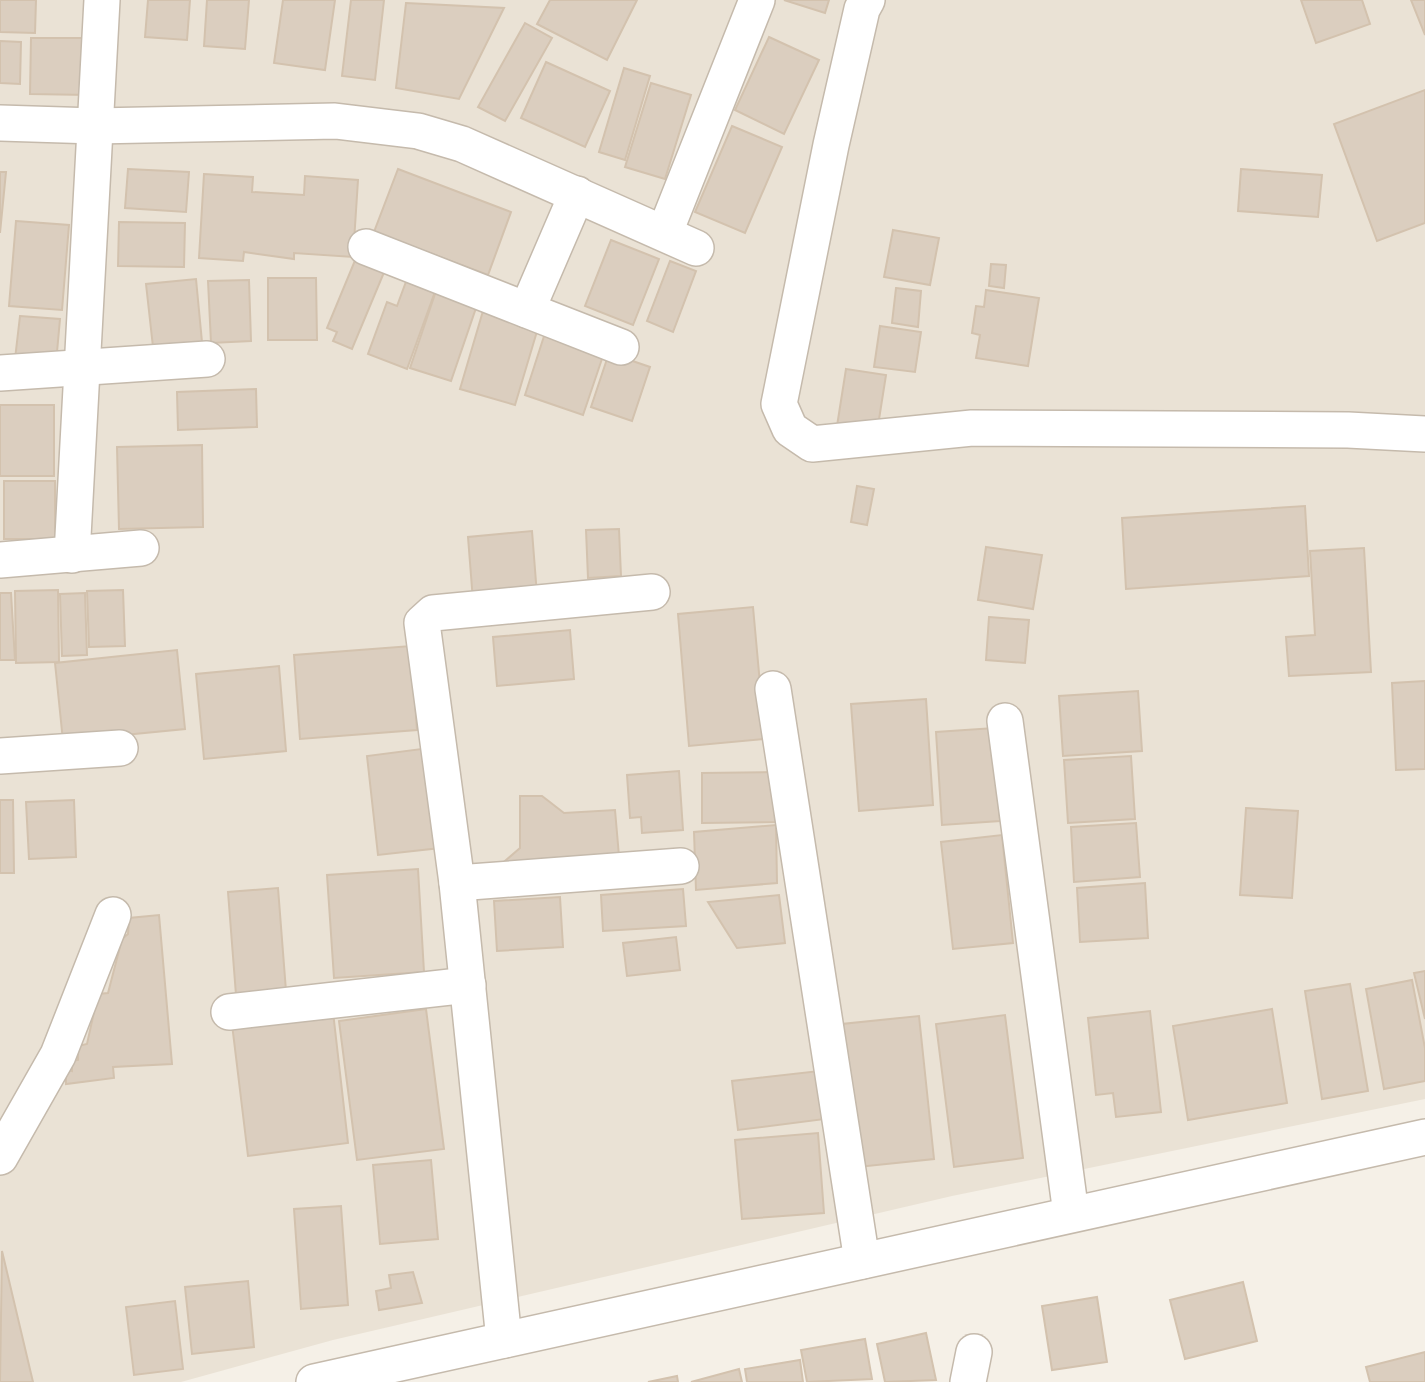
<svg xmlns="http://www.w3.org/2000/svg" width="1425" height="1382" font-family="Karla,sans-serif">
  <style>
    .residential { fill: #eae2d5 }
    .building { fill: #dbcebf; stroke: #d3c2ae; stroke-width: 2 }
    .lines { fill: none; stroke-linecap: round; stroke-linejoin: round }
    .minor-casing { stroke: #c5baac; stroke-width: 38 }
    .minor { stroke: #fff; stroke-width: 35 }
  </style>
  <rect width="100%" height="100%" fill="#f5f0e7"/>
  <!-- residential -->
  <path class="residential" d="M 0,0 L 1425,0 L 1425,1099 L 952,1196 L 333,1340 L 181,1382 L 0,1382 Z"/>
  <!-- building -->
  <g class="building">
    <path d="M 0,0 L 36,0 L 35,33 L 0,32 Z"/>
    <path d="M 148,0 L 190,0 L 187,40 L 145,37 Z"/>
    <path d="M 207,0 L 249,0 L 245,49 L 204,46 Z"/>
    <path d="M 283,0 L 335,0 L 325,70 L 274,63 Z"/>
    <path d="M 351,0 L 384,0 L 375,80 L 342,76 Z"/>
    <path d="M 550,0 L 637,0 L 607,60 L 537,24 Z"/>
    <path d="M 784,0 L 829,0 L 825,13 Z"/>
    <path d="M 1301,0 L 1362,0 L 1370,24 L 1316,43 Z"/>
    <path d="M 1411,0 L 1425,0 L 1425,35 Z"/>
    <path d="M 406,3 L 504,8 L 459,99 L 396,88 Z"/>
    <path d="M 525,23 L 552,38 L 505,121 L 478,107 Z"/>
    <path d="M 769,37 L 819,60 L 784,134 L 735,110 Z"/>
    <path d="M 31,38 L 89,38 L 89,95 L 30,94 Z"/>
    <path d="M 0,41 L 21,42 L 20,84 L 0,83 Z"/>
    <path d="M 546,62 L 610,91 L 585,147 L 521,118 Z"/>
    <path d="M 624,68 L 650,76 L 625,160 L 599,152 Z"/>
    <path d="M 651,83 L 691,95 L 665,179 L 625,167 Z"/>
    <path d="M 1425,90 L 1425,223 L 1377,241 L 1334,124 Z"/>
    <path d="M 732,126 L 782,147 L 745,233 L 695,212 Z"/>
    <path d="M 128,169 L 189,172 L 186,212 L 125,208 Z"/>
    <path d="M 398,169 L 511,212 L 488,275 L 374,232 Z"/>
    <path d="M 1241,169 L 1322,175 L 1318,217 L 1238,211 Z"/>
    <path d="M 0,172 L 6,172 L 0,233 Z"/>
    <path d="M 204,174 L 253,177 L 252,192 L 304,195 L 305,176 L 358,180 L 353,257 L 294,253 L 294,259 L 244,252 L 243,261 L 199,258 Z"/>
    <path d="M 16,221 L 69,225 L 62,310 L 9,306 Z"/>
    <path d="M 119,222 L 185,223 L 184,267 L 118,266 Z"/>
    <path d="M 893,230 L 939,238 L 930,285 L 884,277 Z"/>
    <path d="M 611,240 L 659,259 L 633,325 L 585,306 Z"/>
    <path d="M 356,258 L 385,270 L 352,349 L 333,341 L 337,332 L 327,328 Z"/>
    <path d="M 670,261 L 696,271 L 673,332 L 647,321 Z"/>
    <path d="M 991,264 L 1006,265 L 1004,288 L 989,286 Z"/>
    <path d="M 268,278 L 316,278 L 317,340 L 268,340 Z"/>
    <path d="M 196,279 L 202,342 L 153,347 L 146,284 Z"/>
    <path d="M 407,279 L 436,289 L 407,369 L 368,354 L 387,302 L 397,306 Z"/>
    <path d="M 249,280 L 251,341 L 211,343 L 208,281 Z"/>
    <path d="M 437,288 L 478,302 L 451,381 L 410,368 Z"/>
    <path d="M 896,288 L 921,291 L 918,327 L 892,323 Z"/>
    <path d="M 986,290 L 1039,298 L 1028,366 L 976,358 L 980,335 L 972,333 L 976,306 L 984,307 Z"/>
    <path d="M 483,311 L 538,328 L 515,405 L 460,389 Z"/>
    <path d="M 20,316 L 60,319 L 56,363 L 15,359 Z"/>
    <path d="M 880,326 L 921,332 L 915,372 L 874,367 Z"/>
    <path d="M 546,330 L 605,350 L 583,415 L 525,395 Z"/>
    <path d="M 609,353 L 650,367 L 632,421 L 591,407 Z"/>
    <path d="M 846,369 L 886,375 L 877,432 L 837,426 Z"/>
    <path d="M 256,389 L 257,427 L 178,430 L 177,392 Z"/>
    <rect x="0" y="405" width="54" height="71"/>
    <path d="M 202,445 L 203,527 L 119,529 L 117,447 Z"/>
    <rect x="4" y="481" width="51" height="58"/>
    <path d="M 857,486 L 874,489 L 867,525 L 851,522 Z"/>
    <path d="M 1305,506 L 1309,576 L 1126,589 L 1122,518 Z"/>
    <path d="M 619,529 L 621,576 L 588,578 L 586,530 Z"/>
    <path d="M 532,531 L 537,595 L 473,601 L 468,537 Z"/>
    <path d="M 986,547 L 1042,555 L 1033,609 L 978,600 Z"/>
    <path d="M 1364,548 L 1371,672 L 1289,676 L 1286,637 L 1315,635 L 1310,551 Z"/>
    <path d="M 58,590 L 59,662 L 16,663 L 15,591 Z"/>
    <path d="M 123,590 L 125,646 L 89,647 L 87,591 Z"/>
    <path d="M 0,593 L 11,593 L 15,660 L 0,660 Z"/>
    <path d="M 85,593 L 87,655 L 62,656 L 60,594 Z"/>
    <path d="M 753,607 L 765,739 L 689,746 L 678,614 Z"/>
    <path d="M 989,617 L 1029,620 L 1025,663 L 986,660 Z"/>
    <path d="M 570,630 L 574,679 L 497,686 L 493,637 Z"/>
    <path d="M 411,646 L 417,730 L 300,739 L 294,655 Z"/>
    <path d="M 177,650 L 185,729 L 63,741 L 55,663 Z"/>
    <path d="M 279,666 L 286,751 L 204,759 L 196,674 Z"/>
    <path d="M 1425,681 L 1425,769 L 1396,770 L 1392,683 Z"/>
    <path d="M 1138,691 L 1142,751 L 1063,756 L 1059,696 Z"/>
    <path d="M 926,699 L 933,805 L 859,811 L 851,704 Z"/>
    <path d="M 994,728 L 1000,821 L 942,825 L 936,732 Z"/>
    <path d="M 429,748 L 440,848 L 378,855 L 367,756 Z"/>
    <path d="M 1131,756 L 1135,819 L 1068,823 L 1064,760 Z"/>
    <path d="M 679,771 L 683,830 L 642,833 L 641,817 L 630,818 L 627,775 Z"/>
    <path d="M 774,772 L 775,822 L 702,823 L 702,773 Z"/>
    <path d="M 520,796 L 542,796 L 564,813 L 615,810 L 619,856 L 497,868 L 520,848 Z"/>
    <path d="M 0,800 L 13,800 L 14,873 L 0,873 Z"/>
    <path d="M 74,800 L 76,857 L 29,859 L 26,802 Z"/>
    <path d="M 1246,808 L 1298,811 L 1292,898 L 1240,895 Z"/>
    <path d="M 1136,823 L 1140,877 L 1074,882 L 1071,827 Z"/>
    <path d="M 776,825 L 777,883 L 696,890 L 694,832 Z"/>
    <path d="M 1002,835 L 1013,943 L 953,949 L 941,842 Z"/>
    <path d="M 418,869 L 424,972 L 334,978 L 327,875 Z"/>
    <path d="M 1145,883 L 1148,938 L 1080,942 L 1077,888 Z"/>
    <path d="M 278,888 L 286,991 L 236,995 L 228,892 Z"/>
    <path d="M 683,889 L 686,926 L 603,931 L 601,895 Z"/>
    <path d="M 779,895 L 785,943 L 737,948 L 708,902 Z"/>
    <path d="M 560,897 L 563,947 L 497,951 L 494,901 Z"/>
    <path d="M 159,915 L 172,1064 L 113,1067 L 114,1078 L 66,1084 L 66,1070 L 72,1071 L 72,1061 L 78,1060 L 78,1046 L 87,1044 L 98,994 L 108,993 L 122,939 L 128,934 L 129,918 Z"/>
    <path d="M 676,937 L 680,970 L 627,976 L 623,943 Z"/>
    <path d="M 1425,971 L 1425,1019 L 1414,973 Z"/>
    <path d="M 1412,980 L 1425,1048 L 1425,1081 L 1384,1089 L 1366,989 Z"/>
    <path d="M 1350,984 L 1368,1091 L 1322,1099 L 1305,991 Z"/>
    <path d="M 426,1009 L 444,1149 L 357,1160 L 339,1021 Z"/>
    <path d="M 1272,1009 L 1287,1103 L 1188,1120 L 1173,1026 Z"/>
    <path d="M 1150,1011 L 1161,1112 L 1116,1117 L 1113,1093 L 1096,1095 L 1088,1018 Z"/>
    <path d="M 333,1012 L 348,1143 L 248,1156 L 232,1024 Z"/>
    <path d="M 1005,1015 L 1023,1158 L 954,1167 L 936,1024 Z"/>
    <path d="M 919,1016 L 934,1159 L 858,1167 L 842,1024 Z"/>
    <path d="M 819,1071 L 825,1119 L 738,1130 L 732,1081 Z"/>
    <path d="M 818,1133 L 824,1213 L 742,1219 L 735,1140 Z"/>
    <path d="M 431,1160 L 438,1239 L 380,1244 L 373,1165 Z"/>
    <path d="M 341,1206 L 348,1305 L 301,1309 L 294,1209 Z"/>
    <path d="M 2,1251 L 33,1382 L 0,1382 Z"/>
    <path d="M 413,1272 L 422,1303 L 379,1310 L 376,1291 L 391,1288 L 389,1275 Z"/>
    <path d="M 248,1281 L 254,1347 L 192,1354 L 185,1287 Z"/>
    <path d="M 1243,1282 L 1257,1341 L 1185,1359 L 1170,1300 Z"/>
    <path d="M 1097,1297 L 1107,1362 L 1052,1370 L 1042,1306 Z"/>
    <path d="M 175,1301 L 183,1369 L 134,1375 L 126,1307 Z"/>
    <path d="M 926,1333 L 936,1380 L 885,1382 L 877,1344 Z"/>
    <path d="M 865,1339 L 872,1379 L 807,1382 L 801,1350 Z"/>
    <path d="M 1425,1352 L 1425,1382 L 1370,1382 L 1366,1367 Z"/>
    <path d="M 800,1360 L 803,1382 L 747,1382 L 745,1369 Z"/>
    <path d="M 739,1369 L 742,1382 L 691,1382 Z"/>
    <path d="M 677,1376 L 678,1382 L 648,1382 Z"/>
  </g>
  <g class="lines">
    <defs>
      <g id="minor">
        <path d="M 867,0 L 862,9 L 831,145 L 779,404 L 790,429 L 812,444 L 972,428 L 1348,430 L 1425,434"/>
        <path d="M 0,123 L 95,126 L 335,121 L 418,131 L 462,144 L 696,248"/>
        <path d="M 665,232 L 757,0"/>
        <path d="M 366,247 L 621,347"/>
        <path d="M 527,310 L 577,194"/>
        <path d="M 0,373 L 207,359"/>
        <path d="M 72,555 L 102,0"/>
        <path d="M 0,560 L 141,548"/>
        <path d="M 773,689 L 862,1261"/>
        <path d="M 1005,721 L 1071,1214"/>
        <path d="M 0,756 L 120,748"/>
        <path d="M 457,883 L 681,866"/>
        <path d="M 229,1012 L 468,985"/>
        <path d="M 0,1157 L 58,1055 L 113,915"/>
        <path d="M 504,1340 L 457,883 L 422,623 L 433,613 L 652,592"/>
        <path d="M 314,1382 L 1425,1137"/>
        <path d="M 968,1382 L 974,1352"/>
      </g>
    </defs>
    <!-- minor casing -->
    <use href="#minor" class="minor-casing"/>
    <!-- minor -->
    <use href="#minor" class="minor"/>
  </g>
</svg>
